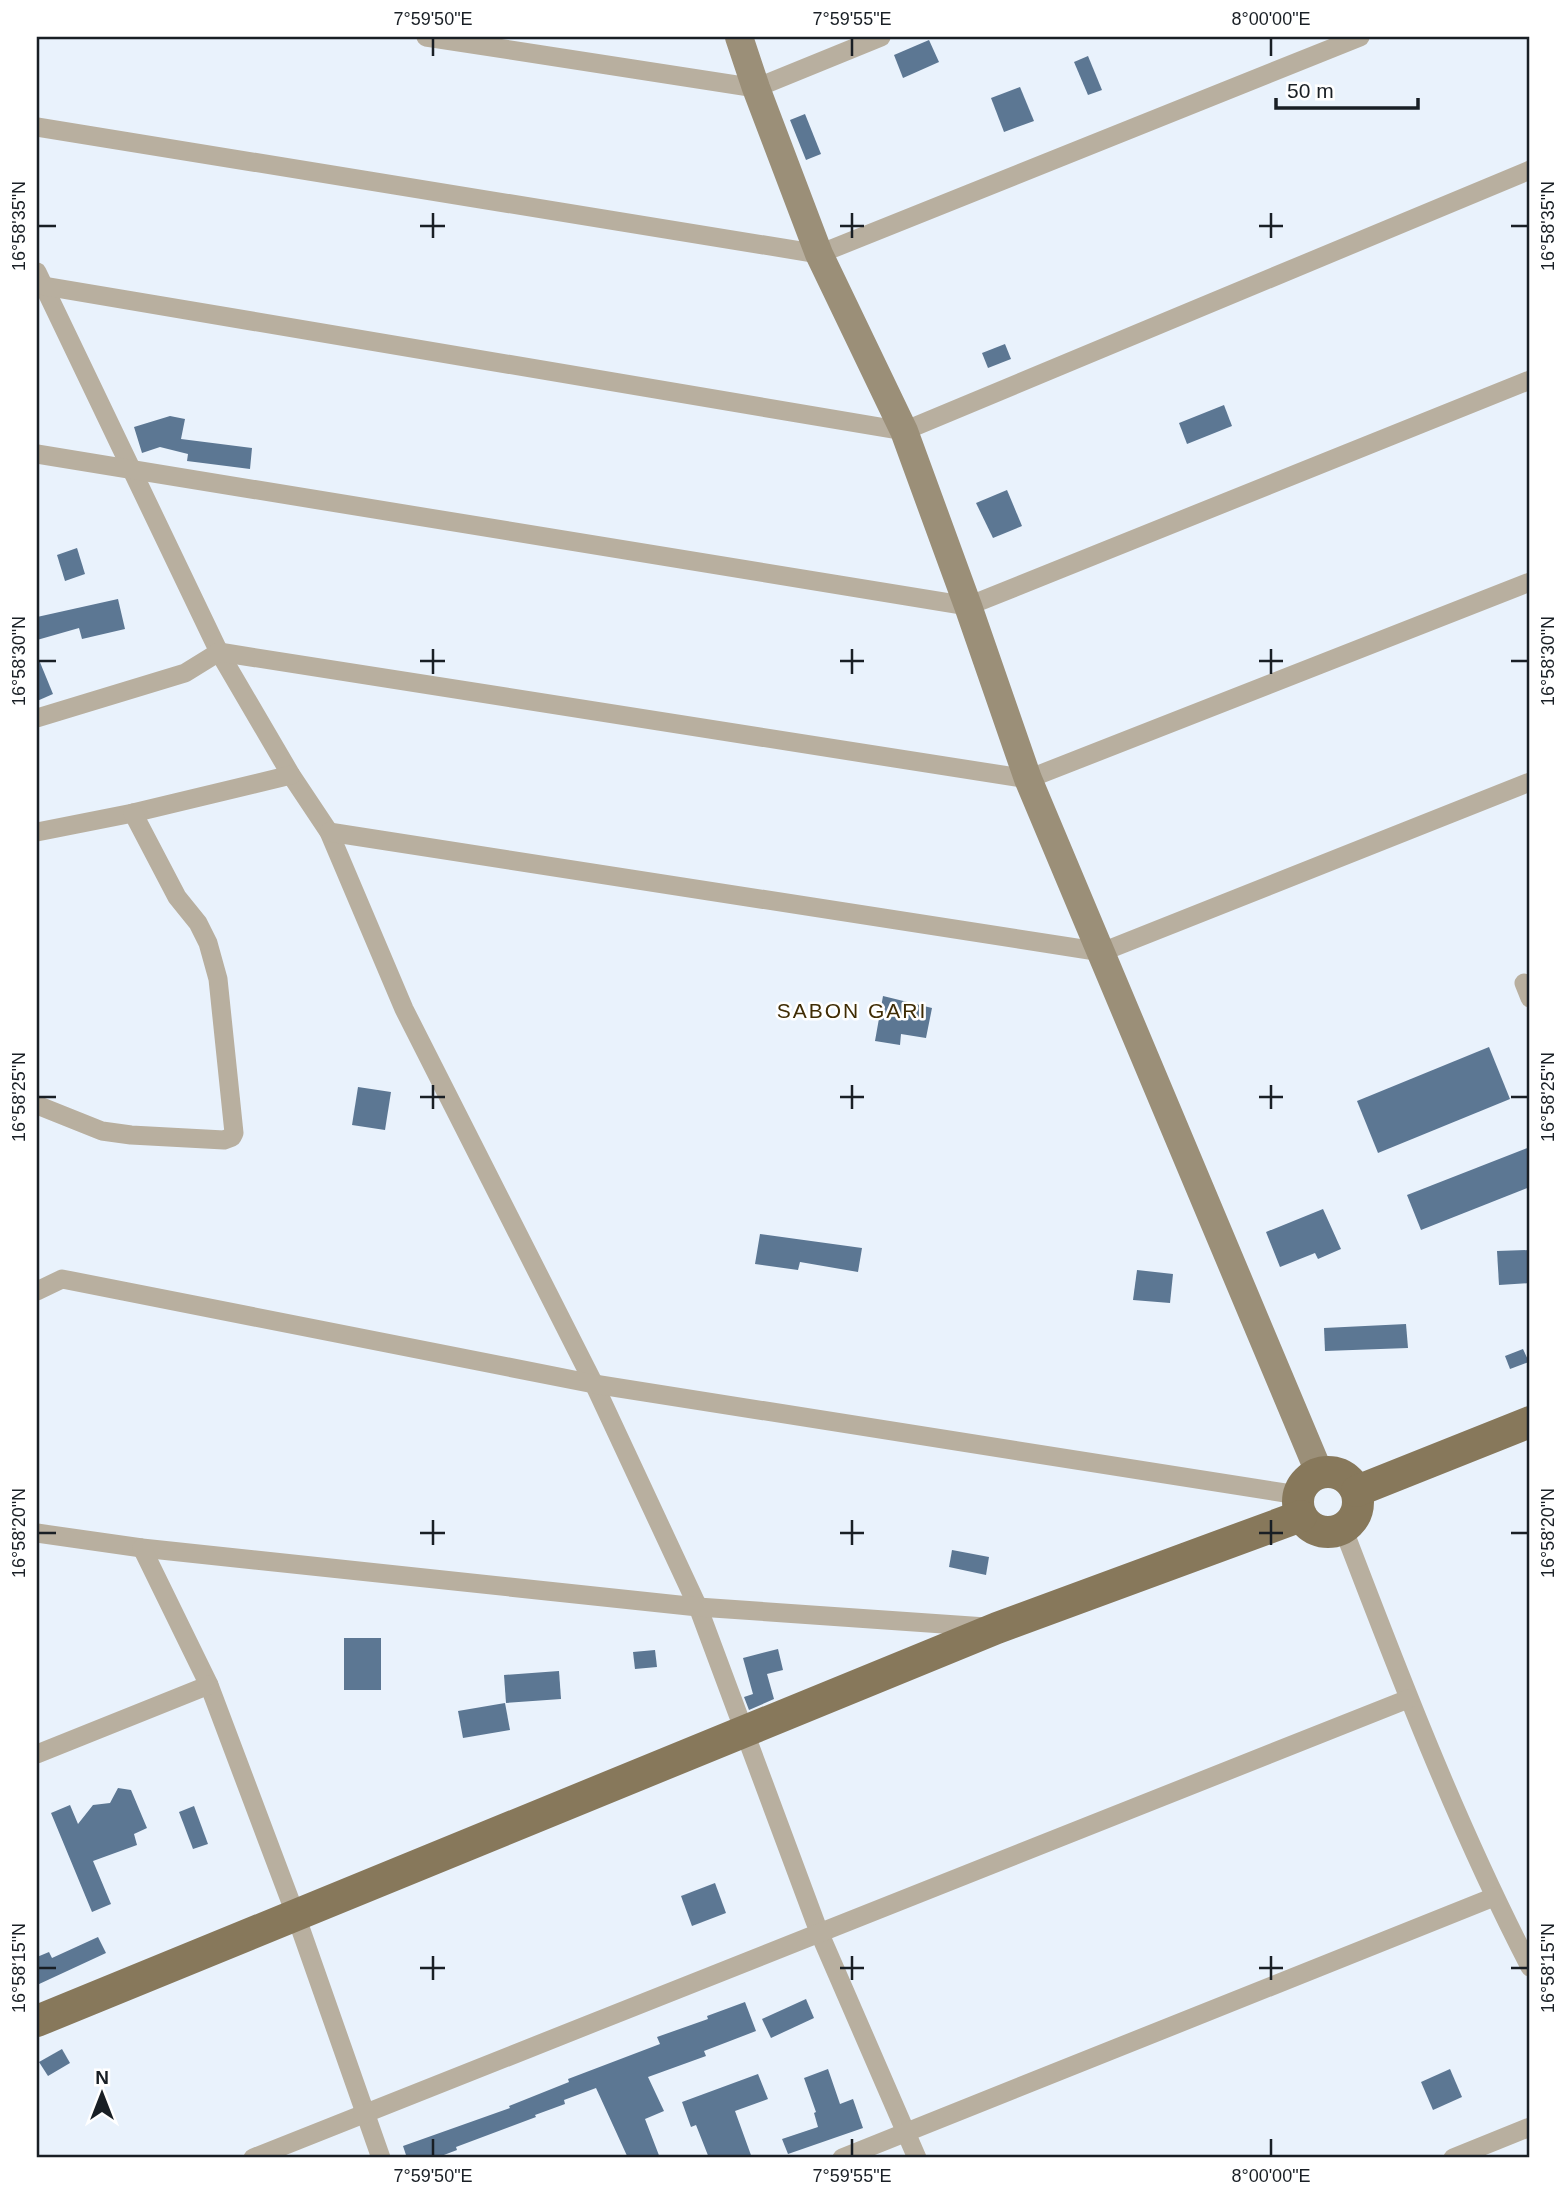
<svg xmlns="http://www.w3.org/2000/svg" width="1567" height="2195" font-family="Arial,sans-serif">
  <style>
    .building { fill: #5c7793 }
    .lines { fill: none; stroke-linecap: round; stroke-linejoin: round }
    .street { stroke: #b8af9f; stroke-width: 19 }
    .secondary { stroke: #9b8f78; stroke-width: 28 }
    .primary { stroke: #87785b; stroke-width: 32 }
    .ticks { fill: none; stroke: #191f25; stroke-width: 2.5 }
    .labels { text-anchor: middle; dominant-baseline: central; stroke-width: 5; stroke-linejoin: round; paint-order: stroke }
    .quarter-label { font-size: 21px; letter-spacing: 2px; fill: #3f2c04; stroke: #fff }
    .neatline { fill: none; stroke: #191f25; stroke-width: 2.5 }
    .ticks-label { font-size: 18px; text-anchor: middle; fill: #191f25 }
  </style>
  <rect width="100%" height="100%" fill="#e9f2fc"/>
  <!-- building -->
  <g class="building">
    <path d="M 929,40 L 939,62 L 903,78 L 894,55 Z"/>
    <path d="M 1088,56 L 1102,90 L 1088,95 L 1074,62 Z"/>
    <path d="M 1020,87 L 1034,121 L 1004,132 L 991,98 Z"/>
    <path d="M 805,114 L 821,154 L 806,160 L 790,120 Z"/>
    <path d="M 1005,344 L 1011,359 L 988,368 L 982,353 Z"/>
    <path d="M 1224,405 L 1232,426 L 1187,444 L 1179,423 Z"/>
    <path d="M 170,416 L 185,419 L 181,439 L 252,448 L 250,469 L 187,461 L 188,454 L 160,447 L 142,453 L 134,427 Z"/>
    <path d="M 1007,490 L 1022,526 L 993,538 L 976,503 Z"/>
    <path d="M 77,548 L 85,574 L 65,581 L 57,555 Z"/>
    <path d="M 118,599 L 125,629 L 82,639 L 79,628 L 37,640 L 37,617 Z"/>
    <path d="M 37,655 L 53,694 L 37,701 Z"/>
    <path d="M 883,996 L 932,1008 L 926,1038 L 901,1034 L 900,1045 L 875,1041 Z"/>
    <path d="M 1489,1047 L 1510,1099 L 1378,1153 L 1357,1101 Z"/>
    <path d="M 358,1087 L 391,1092 L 385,1130 L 352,1125 Z"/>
    <path d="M 1530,1147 L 1530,1187 L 1421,1230 L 1407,1195 Z"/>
    <path d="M 1323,1209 L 1341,1249 L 1318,1259 L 1315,1253 L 1280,1267 L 1266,1232 Z"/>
    <path d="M 760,1234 L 862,1248 L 858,1272 L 800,1262 L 798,1270 L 755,1264 Z"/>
    <path d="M 1530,1250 L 1530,1283 L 1499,1285 L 1497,1251 Z"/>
    <path d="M 1137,1270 L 1173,1274 L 1170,1303 L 1133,1300 Z"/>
    <path d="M 1406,1324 L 1408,1348 L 1325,1351 L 1324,1328 Z"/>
    <path d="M 1523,1349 L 1529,1362 L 1510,1369 L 1505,1356 Z"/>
    <path d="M 952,1550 L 989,1557 L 986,1575 L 949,1567 Z"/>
    <rect x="344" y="1638" width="37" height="52"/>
    <path d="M 778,1649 L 783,1670 L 767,1674 L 774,1699 L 749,1710 L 744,1697 L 753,1694 L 743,1658 Z"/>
    <path d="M 655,1650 L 657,1667 L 635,1669 L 633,1652 Z"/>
    <path d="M 559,1671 L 561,1699 L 506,1703 L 504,1675 Z"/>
    <path d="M 505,1703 L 510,1730 L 463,1738 L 458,1711 Z"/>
    <path d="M 118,1788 L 131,1790 L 147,1828 L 134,1834 L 137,1845 L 93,1861 L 111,1904 L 92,1912 L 51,1813 L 70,1805 L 78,1824 L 93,1805 L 110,1803 Z"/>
    <path d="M 194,1806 L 208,1844 L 193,1849 L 179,1812 Z"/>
    <path d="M 715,1883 L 726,1913 L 692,1926 L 681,1896 Z"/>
    <path d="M 98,1937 L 106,1953 L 37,1985 L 37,1957 L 49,1952 L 52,1958 Z"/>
    <path d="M 806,1999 L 814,2018 L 771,2038 L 762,2019 Z"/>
    <path d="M 745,2002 L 756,2031 L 704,2051 L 706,2056 L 648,2077 L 664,2111 L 645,2119 L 660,2158 L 628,2158 L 596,2088 L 564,2100 L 565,2104 L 535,2115 L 536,2117 L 456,2147 L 457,2150 L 436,2158 L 407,2158 L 403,2146 L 510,2108 L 509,2106 L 569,2082 L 568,2079 L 660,2044 L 657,2037 L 708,2019 L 707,2016 Z"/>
    <path d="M 62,2049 L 70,2063 L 48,2076 L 39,2062 Z"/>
    <path d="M 828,2069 L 840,2104 L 853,2099 L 863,2128 L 788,2154 L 782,2139 L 818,2127 L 814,2113 L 816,2112 L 804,2078 Z"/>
    <path d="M 1450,2069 L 1462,2097 L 1433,2110 L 1421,2082 Z"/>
    <path d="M 758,2074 L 768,2099 L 735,2111 L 752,2158 L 709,2158 L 696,2125 L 691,2127 L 682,2102 Z"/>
  </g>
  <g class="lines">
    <!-- street -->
    <g class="street">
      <path d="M 426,37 L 756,88 L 881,37"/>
      <path d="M 37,127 L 819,254 L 1360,37"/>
      <path d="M 37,272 L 219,652 L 291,775 L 329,832 L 404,1009 L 594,1384 L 698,1607 L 819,1932 L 917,2158"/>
      <path d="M 44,286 L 904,431 L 1530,170"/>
      <path d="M 37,454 L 968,606 L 1530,380"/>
      <path d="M 37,718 L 185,673 L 219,652 L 1028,779 L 1530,582"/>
      <path d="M 37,832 L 133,813 L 291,775"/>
      <path d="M 329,832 L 1102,952 L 1530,782"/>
      <path d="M 1524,983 L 1530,998"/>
      <path d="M 37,1105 L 102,1131 L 131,1135 L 224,1140 L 232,1137 L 234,1133 L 218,979 L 208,943 L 198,923 L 177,897 L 133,813"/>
      <path d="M 37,1291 L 62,1279 L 594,1384 L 1298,1495"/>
      <path d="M 1343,1528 C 1400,1677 1457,1826 1530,1967"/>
      <path d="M 37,1533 L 142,1548 L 698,1607 L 986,1627"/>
      <path d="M 142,1548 L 209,1685 L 296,1916 L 381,2158"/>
      <path d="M 37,1754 L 209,1685"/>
      <path d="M 253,2158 L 1408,1699"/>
      <path d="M 842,2158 L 1494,1897"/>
      <path d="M 1453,2158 L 1530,2127"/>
    </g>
    <!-- secondary -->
    <path class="secondary" d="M 739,37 L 756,88 L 819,254 L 904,431 L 968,606 L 1028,779 L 1319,1472"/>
    <!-- primary -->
    <g class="primary">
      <circle cx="1328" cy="1502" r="30"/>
      <path d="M 1357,1491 L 1530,1422"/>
      <path d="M 37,2021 L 997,1628 L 1301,1516"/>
    </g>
  </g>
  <!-- ticks -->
  <path class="ticks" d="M 433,38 L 433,56M 852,38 L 852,56M 1271,38 L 1271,56M 433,213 L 433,238M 852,213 L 852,238M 1271,213 L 1271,238M 38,226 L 56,226M 420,226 L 445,226M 840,226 L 864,226M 1259,226 L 1283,226M 1511,226 L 1528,226M 433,649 L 433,674M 852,649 L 852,674M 1271,649 L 1271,674M 38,661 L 56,661M 420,661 L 445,661M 840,661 L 864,661M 1259,661 L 1283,661M 1511,661 L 1528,661M 433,1085 L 433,1109M 852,1085 L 852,1109M 1271,1085 L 1271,1109M 38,1097 L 56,1097M 420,1097 L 445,1097M 840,1097 L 864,1097M 1259,1097 L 1283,1097M 1511,1097 L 1528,1097M 433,1520 L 433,1545M 852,1520 L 852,1545M 1271,1520 L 1271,1545M 38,1533 L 56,1533M 420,1533 L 445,1533M 840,1533 L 864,1533M 1259,1533 L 1283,1533M 1511,1533 L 1528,1533M 433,1956 L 433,1980M 852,1956 L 852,1980M 1271,1956 L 1271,1980M 38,1968 L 56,1968M 420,1968 L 445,1968M 840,1968 L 864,1968M 1259,1968 L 1283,1968M 1511,1968 L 1528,1968M 433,2139 L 433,2156M 852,2139 L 852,2156M 1271,2139 L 1271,2156"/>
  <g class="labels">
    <!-- quarter labels -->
    <g class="quarter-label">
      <text x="852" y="1010">SABON GARI</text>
    </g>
  </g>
  <!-- border -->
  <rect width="1567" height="2195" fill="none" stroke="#ffffff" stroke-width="77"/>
  <!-- north arrow -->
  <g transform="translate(102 2094)" stroke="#ffffff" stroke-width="5" paint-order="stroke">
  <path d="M0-5L12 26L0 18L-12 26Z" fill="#191f25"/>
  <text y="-10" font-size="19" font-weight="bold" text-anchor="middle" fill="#191f25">N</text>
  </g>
  <!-- scale -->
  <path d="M1276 98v10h142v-10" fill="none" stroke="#191f25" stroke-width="3.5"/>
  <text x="1287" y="98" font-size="21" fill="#191f25" stroke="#ffffff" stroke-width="5" paint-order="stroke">50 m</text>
  <rect x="38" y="38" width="1490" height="2118" class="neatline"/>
  <g class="ticks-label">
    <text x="433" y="25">7°59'50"E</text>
    <text x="852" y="25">7°59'55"E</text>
    <text x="1271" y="25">8°00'00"E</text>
    <text transform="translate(19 226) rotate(-90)" y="6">16°58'35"N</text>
    <text transform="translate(1548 226) rotate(-90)" y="6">16°58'35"N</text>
    <text transform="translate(19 661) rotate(-90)" y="6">16°58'30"N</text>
    <text transform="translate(1548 661) rotate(-90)" y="6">16°58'30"N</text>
    <text transform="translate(19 1097) rotate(-90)" y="6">16°58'25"N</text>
    <text transform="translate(1548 1097) rotate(-90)" y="6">16°58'25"N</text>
    <text transform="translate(19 1533) rotate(-90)" y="6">16°58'20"N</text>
    <text transform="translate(1548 1533) rotate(-90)" y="6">16°58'20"N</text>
    <text transform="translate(19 1968) rotate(-90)" y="6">16°58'15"N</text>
    <text transform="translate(1548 1968) rotate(-90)" y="6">16°58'15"N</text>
    <text x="433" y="2182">7°59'50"E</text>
    <text x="852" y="2182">7°59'55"E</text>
    <text x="1271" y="2182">8°00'00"E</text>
  </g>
</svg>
